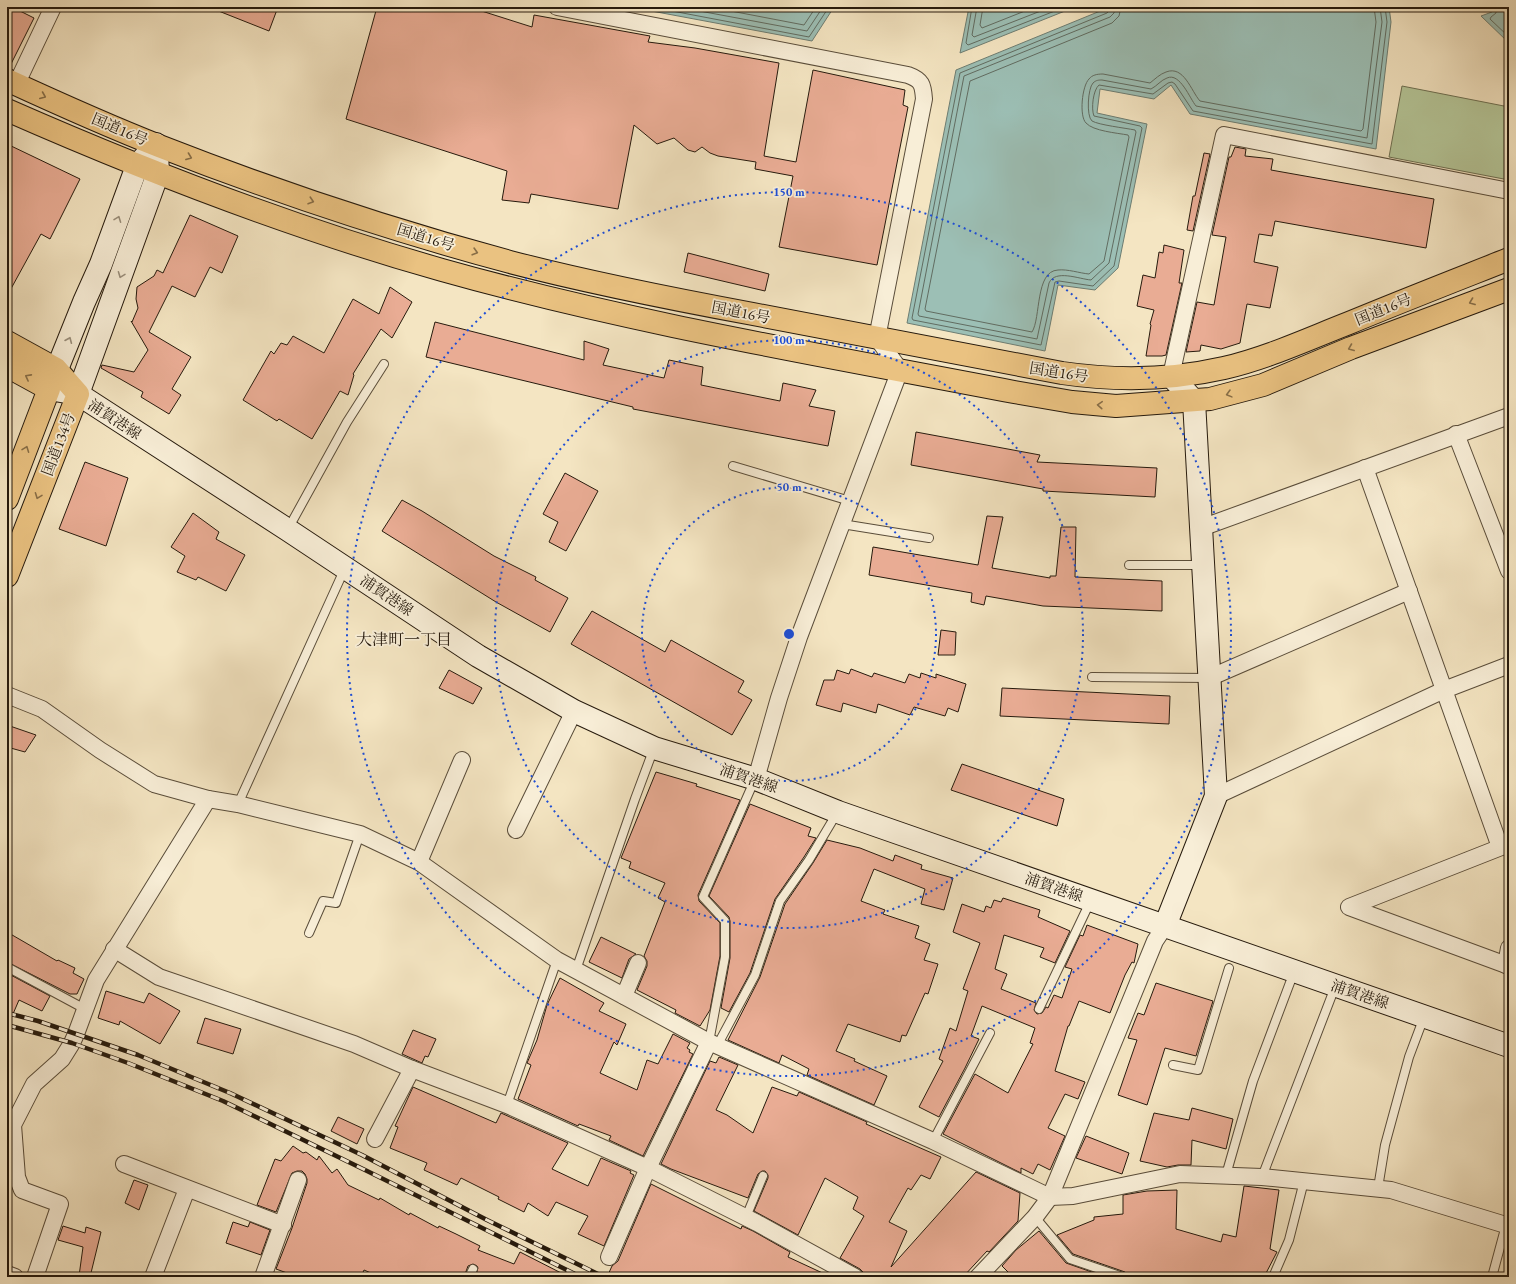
<svg xmlns="http://www.w3.org/2000/svg" width="1516" height="1284" font-family="'EB Garamond','Noto Serif JP',serif">
  <style>
    .green { fill: #b5c698; stroke: #6e7052 }
    .water { fill: #9cbfb5; stroke: #6d7d72 }
    .lines { fill: none; stroke-linecap: round; stroke-linejoin: round }
    .shore { stroke: #616c61; stroke-width: 1 }
    .building { fill: #e9ac94; stroke: #261a0d }
    .lane-casing { stroke: #5a4d3a; stroke-width: 10 }
    .street-casing { stroke: #5a4d3a; stroke-width: 18 }
    .secondary-casing { stroke: #261a0d; stroke-width: 24 }
    .highway-casing { stroke: #261a0d; stroke-width: 24 }
    .lane { stroke: #f8eed7; stroke-width: 8 }
    .street { stroke: #f8eed7; stroke-width: 16 }
    .secondary { stroke: #f8eed7; stroke-width: 22 }
    .highway { stroke: #eac281; stroke-width: 22 }
    .rail-casing { stroke: #261a0d; stroke-width: 4.5 }
    .rail { stroke: #f8eed7; stroke-width: 3; stroke-dasharray: 9; stroke-linecap: butt }
    .oneway { stroke: #886e47 }
    .oneway2 { stroke: #9a8f7c }
    .ring { fill: none; stroke: #1d4ed8; stroke-width: 2; stroke-dasharray: 2 4 }
    .labels { text-anchor: middle; dominant-baseline: central; stroke-width: 3.5; stroke-linejoin: round; paint-order: stroke }
    .street-label { font-size: 15px; fill: #261a0d; stroke: #f8eed7 }
    .neighbourhood-label { font-size: 16px; fill: #261a0d; stroke: #f8eed7 }
    .centre { fill: #1d4ed8; stroke: #f8eed7; stroke-width: 2 }
    .ring-label { font-size: 12px; text-anchor: middle; font-weight: bold; fill: #1d4ed8; stroke: #f8eed7; stroke-width: 3.5; stroke-linejoin: round; paint-order: stroke }
  </style>
  <rect width="100%" height="100%" fill="#f4e5c2"/>
  <filter id="stains"><feTurbulence type="fractalNoise" baseFrequency=".005" numOctaves="4"/><feColorMatrix values="0 0 0 0 .2 0 0 0 0 .09 0 0 0 0 .02 0 0 0 .5 -.17"/></filter>
  <radialGradient id="worn" r=".72"><stop offset=".6" stop-color="#630" stop-opacity="0"/><stop offset="1" stop-color="#630" stop-opacity=".3"/></radialGradient>
  <!-- green -->
  <path class="green" d="M 1402,86 L 1509,107 L 1509,180 L 1389,157 Z"/>
  <!-- water -->
  <g class="water">
    <path d="M 630,7 L 834,7 L 812,41 Z"/>
    <path d="M 969,7 L 1075,7 L 960,53 Z"/>
    <path d="M 1110,7 L 1389,7 L 1391,22 L 1376,149 L 1190,114 L 1171,85 L 1154,99 L 1100,89 L 1097,113 L 1147,124 L 1118,268 L 1095,290 L 1058,285 L 1045,351 L 907,323 L 956,70 Z"/>
    <path d="M 1492,7 L 1509,7 L 1509,43 L 1481,16 L 1492,12 Z"/>
  </g>
  <g class="lines">
    <!-- shore -->
    <g class="shore">
      <path d="M 651,7 L 809,37 L 829,7"/>
      <path d="M 678,7 L 807,31 L 823,7"/>
      <path d="M 710,7 L 804,25 L 816,7"/>
      <path d="M 972,7 L 966,43 L 968,45 L 1065,7"/>
      <path d="M 977,7 L 972,35 L 974,37 L 1051,7"/>
      <path d="M 983,7 L 980,25 L 982,28 L 1035,7"/>
      <path d="M 1110,7 L 1110,10 L 1107,13 L 960,73 L 912,318 L 913,320 L 1041,345 L 1055,282 L 1059,281 L 1093,286 L 1114,266 L 1142,128 L 1140,126 L 1094,116 C 1091,109 1093,90 1099,85 L 1153,94 L 1168,83 L 1172,82 L 1175,84 L 1193,111 L 1372,144 L 1387,22 L 1385,7"/>
      <path d="M 1115,7 L 1114,13 L 1110,17 L 964,76 L 918,314 L 919,316 L 1037,339 L 1049,283 C 1055,269 1079,279 1091,280 L 1109,263 L 1136,132 L 1135,130 C 1125,128 1099,125 1092,121 C 1086,116 1088,88 1093,83 C 1096,80 1099,80 1102,80 L 1151,89 C 1157,86 1161,80 1167,78 C 1180,72 1190,99 1196,106 L 1367,138 L 1382,22 L 1380,7"/>
      <path d="M 1121,7 L 1119,16 L 1112,23 L 970,81 L 925,309 L 926,311 L 1032,332 C 1041,318 1035,271 1058,270 C 1068,269 1079,273 1089,274 L 1104,261 L 1129,137 L 1128,135 C 1117,133 1093,131 1086,123 C 1079,116 1082,86 1089,79 C 1092,75 1097,74 1103,74 L 1150,83 C 1155,79 1160,74 1166,72 C 1184,65 1191,91 1200,101 L 1361,131 L 1363,129 L 1376,22 L 1374,7"/>
      <path d="M 1496,7 L 1496,13 L 1491,17 L 1490,19 L 1509,37"/>
    </g>
  </g>
  <!-- building -->
  <g class="building">
    <path d="M 7,7 L 12,7 L 34,18 L 9,68 L 7,68 Z"/>
    <path d="M 211,7 L 278,7 L 269,31 L 211,8 Z"/>
    <path d="M 377,7 L 469,7 L 532,27 L 534,15 L 650,36 L 648,42 L 695,48 L 779,63 L 764,156 L 796,162 L 813,70 L 905,90 L 903,105 L 908,107 L 877,265 L 779,247 L 793,176 L 755,169 L 756,162 L 718,156 L 710,153 L 702,147 L 695,152 L 688,150 L 674,138 L 657,144 L 634,125 L 618,209 L 531,194 L 529,203 L 502,200 L 507,171 L 346,119 Z"/>
    <path d="M 7,144 L 80,179 L 50,239 L 41,234 L 7,296 Z"/>
    <path d="M 1235,147 L 1246,149 L 1245,156 L 1273,159 L 1271,170 L 1434,199 L 1426,248 L 1275,221 L 1272,236 L 1259,234 L 1254,262 L 1278,267 L 1270,308 L 1247,304 L 1240,343 L 1221,349 L 1201,345 L 1200,351 L 1186,352 L 1197,302 L 1214,305 L 1226,237 L 1212,235 L 1229,157 L 1231,157 Z"/>
    <path d="M 1204,153 L 1210,154 L 1193,231 L 1187,230 L 1193,196 L 1195,196 Z"/>
    <path d="M 190,215 L 238,236 L 222,273 L 210,267 L 195,297 L 172,286 L 149,332 L 191,357 L 172,389 L 181,395 L 169,414 L 141,397 L 143,392 L 101,368 L 102,365 L 134,372 L 148,350 L 131,321 L 132,322 L 138,308 L 136,299 L 137,287 L 154,276 L 157,270 L 163,273 Z"/>
    <path d="M 1164,245 L 1184,250 L 1179,283 L 1182,283 L 1166,355 L 1162,356 L 1146,356 L 1151,325 L 1150,324 L 1154,310 L 1137,306 L 1143,275 L 1155,278 L 1159,252 L 1163,253 Z"/>
    <path d="M 688,253 L 769,274 L 765,291 L 684,272 Z"/>
    <path d="M 390,287 L 412,302 L 392,338 L 381,329 L 353,374 L 354,375 L 348,395 L 340,391 L 312,439 L 279,419 L 277,421 L 243,400 L 271,351 L 274,354 L 281,343 L 287,345 L 293,336 L 324,353 L 353,299 L 379,314 Z"/>
    <path d="M 435,322 L 584,360 L 584,341 L 609,349 L 603,365 L 664,378 L 669,360 L 703,367 L 701,385 L 780,401 L 783,383 L 816,390 L 809,406 L 835,411 L 828,446 L 633,409 L 633,407 L 426,357 Z"/>
    <path d="M 916,432 L 1040,455 L 1037,462 L 1157,468 L 1155,497 L 1043,491 L 1043,489 L 911,465 Z"/>
    <path d="M 85,462 L 128,478 L 106,546 L 59,529 Z"/>
    <path d="M 565,473 L 598,491 L 566,551 L 549,542 L 558,522 L 543,514 Z"/>
    <path d="M 402,500 L 422,511 L 494,556 L 536,577 L 535,580 L 568,598 L 550,632 L 496,602 L 382,531 Z"/>
    <path d="M 193,513 L 219,532 L 216,539 L 245,555 L 226,591 L 198,577 L 196,580 L 177,572 L 185,556 L 171,547 Z"/>
    <path d="M 987,516 L 1003,517 L 992,568 L 1050,578 L 1050,576 L 1056,576 L 1061,527 L 1076,527 L 1075,577 L 1162,581 L 1162,611 L 1043,606 L 986,596 L 984,605 L 971,602 L 972,593 L 869,575 L 873,547 L 978,565 Z"/>
    <path d="M 592,611 L 665,652 L 671,640 L 744,681 L 738,692 L 752,700 L 732,735 L 571,644 Z"/>
    <path d="M 941,630 L 956,632 L 955,655 L 938,655 Z"/>
    <path d="M 851,669 L 872,677 L 874,673 L 905,683 L 909,674 L 920,678 L 921,673 L 936,678 L 936,674 L 966,684 L 958,712 L 948,708 L 945,716 L 914,707 L 910,715 L 878,704 L 876,713 L 843,703 L 841,712 L 816,705 L 824,680 L 834,680 L 837,670 L 849,674 Z"/>
    <path d="M 449,670 L 482,688 L 473,704 L 439,688 Z"/>
    <path d="M 1002,688 L 1170,696 L 1169,724 L 1000,716 Z"/>
    <path d="M 7,725 L 36,735 L 25,752 L 7,747 Z"/>
    <path d="M 962,764 L 1064,799 L 1057,826 L 951,790 Z"/>
    <path d="M 656,772 L 697,784 L 696,786 L 740,800 L 698,895 L 699,901 L 720,923 L 720,956 L 710,1010 L 700,1026 L 675,1013 L 676,1010 L 637,990 L 647,966 L 647,961 L 644,956 L 665,902 L 658,898 L 665,883 L 629,868 L 631,862 L 621,858 Z"/>
    <path d="M 750,804 L 811,828 L 808,836 L 816,838 L 804,857 L 775,899 L 750,973 L 729,1012 L 721,1008 L 730,958 L 730,921 L 729,917 L 709,896 Z"/>
    <path d="M 827,840 L 860,848 L 893,861 L 895,855 L 922,865 L 921,869 L 953,878 L 944,910 L 921,904 L 925,889 L 874,869 L 861,901 L 885,910 L 883,914 L 919,926 L 915,938 L 930,944 L 924,960 L 938,964 L 928,994 L 925,993 L 906,1036 L 902,1035 L 900,1042 L 848,1024 L 836,1051 L 855,1059 L 854,1061 L 887,1076 L 874,1105 L 807,1075 L 809,1069 L 782,1055 L 779,1063 L 728,1040 L 760,977 L 785,904 L 813,863 Z"/>
    <path d="M 1003,898 L 1040,910 L 1038,917 L 1070,931 L 1055,963 L 1040,957 L 1044,948 L 1004,935 L 995,969 L 1007,974 L 1001,989 L 1036,1003 L 1034,1010 L 1037,1014 L 1042,1013 L 1046,1007 L 1048,1008 L 1054,995 L 1062,998 L 1072,969 L 1065,967 L 1080,935 L 1083,936 L 1087,925 L 1138,944 L 1134,963 L 1132,962 L 1125,975 L 1110,1013 L 1079,1001 L 1069,1026 L 1068,1026 L 1055,1071 L 1085,1082 L 1078,1099 L 1065,1094 L 1048,1128 L 1065,1136 L 1050,1170 L 1038,1164 L 1033,1174 L 1021,1168 L 1021,1173 L 943,1134 L 975,1074 L 1008,1093 L 1033,1044 L 1030,1043 L 1035,1028 L 982,1006 L 971,1036 L 979,1039 L 965,1068 L 939,1117 L 919,1107 L 943,1061 L 939,1059 L 950,1028 L 956,1031 L 968,991 L 963,989 L 980,943 L 953,932 L 962,904 L 984,912 L 986,906 L 991,908 L 994,900 L 1001,902 Z"/>
    <path d="M 7,932 L 57,961 L 58,960 L 75,968 L 73,973 L 84,979 L 77,994 L 70,994 L 7,962 Z"/>
    <path d="M 601,937 L 636,954 L 629,959 L 622,978 L 589,962 Z"/>
    <path d="M 7,973 L 50,996 L 42,1011 L 19,1000 L 7,1028 Z"/>
    <path d="M 560,978 L 604,1003 L 599,1011 L 626,1024 L 617,1045 L 614,1042 L 600,1073 L 637,1090 L 647,1060 L 658,1064 L 673,1034 L 690,1043 L 687,1048 L 690,1050 L 689,1052 L 693,1054 L 643,1156 L 609,1140 L 611,1136 L 579,1124 L 578,1126 L 518,1099 L 531,1065 L 527,1063 L 537,1040 L 547,1005 Z"/>
    <path d="M 1156,983 L 1213,1001 L 1196,1056 L 1165,1048 L 1147,1105 L 1118,1095 L 1137,1040 L 1128,1038 L 1138,1013 L 1144,1015 Z"/>
    <path d="M 106,991 L 144,1003 L 149,993 L 180,1011 L 160,1044 L 120,1021 L 119,1025 L 98,1018 Z"/>
    <path d="M 205,1018 L 241,1029 L 233,1054 L 197,1043 Z"/>
    <path d="M 413,1030 L 436,1039 L 428,1057 L 425,1056 L 422,1063 L 402,1054 Z"/>
    <path d="M 719,1057 L 738,1065 L 716,1110 L 727,1115 L 753,1133 L 772,1087 L 797,1096 L 799,1092 L 867,1122 L 866,1124 L 893,1136 L 941,1157 L 930,1179 L 921,1175 L 911,1190 L 908,1188 L 889,1222 L 907,1231 L 891,1267 L 976,1172 L 1020,1193 L 1018,1221 L 989,1252 L 987,1251 L 963,1277 L 864,1277 L 863,1272 L 860,1269 L 840,1258 L 864,1216 L 853,1209 L 858,1197 L 825,1178 L 798,1235 L 754,1211 L 768,1178 L 768,1175 L 765,1171 L 762,1171 L 758,1174 L 748,1198 L 671,1169 L 661,1164 L 710,1061 L 716,1063 Z"/>
    <path d="M 413,1087 L 496,1123 L 501,1113 L 568,1143 L 552,1169 L 588,1186 L 601,1158 L 631,1171 L 630,1173 L 634,1175 L 604,1246 L 578,1234 L 588,1216 L 556,1202 L 548,1216 L 528,1203 L 524,1212 L 498,1199 L 499,1197 L 461,1178 L 457,1185 L 424,1170 L 427,1163 L 390,1148 L 398,1127 L 395,1126 Z"/>
    <path d="M 1192,1108 L 1233,1119 L 1226,1149 L 1192,1140 L 1191,1165 L 1178,1165 L 1167,1167 L 1140,1161 L 1154,1113 L 1189,1120 Z"/>
    <path d="M 338,1117 L 364,1129 L 357,1144 L 331,1131 Z"/>
    <path d="M 1086,1136 L 1129,1153 L 1122,1174 L 1076,1158 Z"/>
    <path d="M 293,1146 L 303,1153 L 306,1152 L 317,1160 L 319,1156 L 332,1173 L 337,1169 L 348,1185 L 379,1200 L 380,1198 L 409,1215 L 410,1213 L 438,1228 L 439,1226 L 456,1234 L 480,1246 L 478,1250 L 514,1264 L 520,1252 L 569,1277 L 475,1277 L 478,1268 L 477,1266 L 473,1264 L 468,1266 L 464,1277 L 380,1277 L 364,1270 L 361,1277 L 298,1277 L 276,1269 L 292,1228 L 307,1183 L 307,1179 L 305,1174 L 302,1171 L 297,1171 L 292,1173 L 276,1212 L 257,1205 L 275,1159 L 281,1161 Z"/>
    <path d="M 134,1180 L 148,1185 L 139,1210 L 125,1203 Z"/>
    <path d="M 651,1184 L 741,1229 L 742,1226 L 753,1231 L 790,1252 L 788,1257 L 829,1276 L 830,1274 L 835,1277 L 607,1277 L 612,1266 L 618,1261 Z"/>
    <path d="M 1244,1186 L 1279,1190 L 1270,1249 L 1277,1252 L 1264,1277 L 1128,1277 L 1125,1272 L 1073,1254 L 1057,1235 L 1094,1220 L 1094,1217 L 1123,1214 L 1123,1195 L 1147,1191 L 1177,1190 L 1176,1229 L 1221,1242 L 1223,1234 L 1236,1237 Z"/>
    <path d="M 233,1222 L 248,1227 L 250,1222 L 270,1230 L 261,1255 L 226,1243 Z"/>
    <path d="M 63,1226 L 85,1233 L 86,1227 L 101,1232 L 90,1277 L 79,1276 L 83,1247 L 58,1240 Z"/>
    <path d="M 1039,1231 L 1066,1263 L 1106,1277 L 1013,1277 L 1002,1266 L 1016,1250 Z"/>
  </g>
  <g class="lines">
    <defs>
      <g id="lane">
        <path d="M 733,466 L 850,501"/>
        <path d="M 842,524 L 929,538"/>
        <path d="M 288,529 L 347,422 L 384,364"/>
        <path d="M 1129,565 L 1203,565"/>
        <path d="M 1092,677 L 1209,678"/>
        <path d="M 238,804 L 345,568"/>
        <path d="M 309,933 L 323,901 L 336,903 L 360,834"/>
        <path d="M 7,967 L 85,1009"/>
        <path d="M 576,970 L 635,799 L 654,748"/>
        <path d="M 1039,1009 L 1091,900"/>
        <path d="M 709,1042 L 725,957 L 725,921 L 703,897 L 755,779"/>
        <path d="M 717,1046 L 755,975 L 780,901 L 809,860 L 837,813"/>
        <path d="M 1173,1065 L 1198,1070 L 1229,968"/>
        <path d="M 507,1105 L 557,960"/>
        <path d="M 933,1141 L 990,1033"/>
        <path d="M 1226,1175 L 1253,1081 L 1294,972"/>
        <path d="M 1262,1177 L 1335,987"/>
        <path d="M 1378,1188 L 1385,1145 L 1409,1057 L 1424,1017"/>
        <path d="M 746,1217 L 763,1176"/>
        <path d="M 1035,1217 L 1070,1259 L 1123,1277"/>
        <path d="M 469,1277 L 473,1269"/>
        <path d="M 1273,1277 L 1289,1240 L 1304,1181"/>
        <path d="M 1492,1277 L 1506,1225"/>
      </g>
      <g id="street">
        <path d="M 557,7 L 908,75 C 922,80 923,85 924,99 L 877,338 L 900,370 L 799,637 L 779,698 L 756,779"/>
        <path d="M 16,85 L 53,7"/>
        <path d="M 1171,376 L 1224,135 L 1509,191"/>
        <path d="M 1456,434 L 1509,571"/>
        <path d="M 1365,468 L 1500,847"/>
        <path d="M 1201,528 L 1509,416"/>
        <path d="M 1209,678 L 1409,591"/>
        <path d="M 7,695 L 42,709 L 100,750 L 154,784 L 208,799 L 238,804 L 360,834 L 419,862 L 557,960 L 709,1042 L 933,1141 L 1050,1197 L 1073,1196 L 1180,1174 L 1262,1177 L 1391,1190 L 1509,1226"/>
        <path d="M 1216,796 L 1444,690 L 1509,665"/>
        <path d="M 516,830 L 574,711"/>
        <path d="M 1509,844 L 1349,907 L 1509,966"/>
        <path d="M 419,862 L 462,760"/>
        <path d="M 114,949 L 159,977 L 354,1044 L 412,1069 L 507,1105 L 648,1168 L 757,1223 L 855,1277"/>
        <path d="M 1506,965 L 1509,948"/>
        <path d="M 624,996 L 638,963"/>
        <path d="M 375,1139 L 412,1069"/>
        <path d="M 124,1164 L 283,1225"/>
        <path d="M 609,1257 L 648,1168 L 709,1042"/>
        <path d="M 7,1274 L 15,1277"/>
        <path d="M 35,1277 L 60,1204 L 22,1190 L 17,1177 L 13,1125 L 34,1084 L 62,1059 L 72,1043 L 76,1034 L 96,980 L 208,799"/>
        <path d="M 153,1277 L 187,1189"/>
        <path d="M 263,1277 L 298,1180"/>
        <path d="M 978,1277 L 1035,1217 L 1050,1197 L 1155,941 L 1165,926"/>
      </g>
      <g id="secondary">
        <path d="M 156,144 L 137,166 L 101,264 L 84,302 L 49,389 L 78,394 L 288,530 L 478,656 L 574,711 L 654,748 L 756,779 L 838,812 L 1509,1046"/>
        <path d="M 78,394 L 158,173 L 157,154"/>
        <path d="M 1165,926 L 1216,796 L 1194,401 L 1171,376"/>
      </g>
      <g id="highway">
        <path d="M 7,80 C 57,103 108,126 159,146 C 274,191 391,230 510,262 C 590,283 672,299 753,314 C 856,334 959,354 1062,373 C 1116,381 1171,380 1224,368 C 1267,358 1308,339 1349,323 C 1402,301 1456,280 1509,259"/>
        <path d="M 7,110 C 148,172 293,228 442,270 C 630,323 822,355 1014,392 L 1072,402 L 1116,406 L 1210,399 L 1263,385 L 1351,348 L 1509,289"/>
        <path d="M 7,342 L 56,369 L 78,394 L 7,576"/>
        <path d="M 7,366 L 49,389 L 7,499"/>
      </g>
    </defs>
    <!-- lane casing -->
    <use href="#lane" class="lane-casing"/>
    <!-- street casing -->
    <use href="#street" class="street-casing"/>
    <!-- secondary casing -->
    <use href="#secondary" class="secondary-casing"/>
    <!-- highway casing -->
    <use href="#highway" class="highway-casing"/>
    <!-- lane -->
    <use href="#lane" class="lane"/>
    <!-- street -->
    <use href="#street" class="street"/>
    <!-- secondary -->
    <use href="#secondary" class="secondary"/>
    <!-- highway -->
    <use href="#highway" class="highway"/>
    <defs>
      <g id="rail">
        <path d="M 7,1013 L 38,1021 L 138,1055 L 230,1093 L 362,1155 L 487,1220 L 604,1277"/>
        <path d="M 7,1025 L 72,1043 L 128,1063 L 223,1101 L 363,1169 L 581,1277"/>
      </g>
    </defs>
    <!-- rail casing -->
    <use href="#rail" class="rail-casing"/>
    <!-- rail -->
    <use href="#rail" class="rail"/>
  </g>
  <!-- one-way arrows -->
  <defs><path id="oneway-chevron" d="M-2-3.5L2.5 0L-2 3.5" fill="none" stroke-width="1.6" stroke-linecap="round" stroke-linejoin="round"/></defs>
  <g class="oneway">
    <use href="#oneway-chevron" transform="translate(43 96) rotate(23)"/>
    <use href="#oneway-chevron" transform="translate(189 157) rotate(21)"/>
    <use href="#oneway-chevron" transform="translate(311 201) rotate(18)"/>
    <use href="#oneway-chevron" transform="translate(475 252) rotate(16)"/>
    <use href="#oneway-chevron" transform="translate(1472 302) rotate(159)"/>
    <use href="#oneway-chevron" transform="translate(1351 348) rotate(158)"/>
    <use href="#oneway-chevron" transform="translate(28 377) rotate(-152)"/>
    <use href="#oneway-chevron" transform="translate(1229 394) rotate(165)"/>
    <use href="#oneway-chevron" transform="translate(1100 405) rotate(-176)"/>
    <use href="#oneway-chevron" transform="translate(26 449) rotate(-69)"/>
    <use href="#oneway-chevron" transform="translate(38 496) rotate(111)"/>
  </g>
  <g class="oneway2">
    <use href="#oneway-chevron" transform="translate(118 219) rotate(-69)"/>
    <use href="#oneway-chevron" transform="translate(121 275) rotate(111)"/>
    <use href="#oneway-chevron" transform="translate(69 340) rotate(-67)"/>
  </g>
  <!-- distance rings -->
  <g class="ring">
    <circle cx="789" cy="634" r="147"/>
    <circle cx="789" cy="634" r="294"/>
    <circle cx="789" cy="634" r="442"/>
  </g>
  <g class="labels">
    <!-- street labels -->
    <g class="street-label">
      <text transform="translate(120 129) rotate(23)">国道16号</text>
      <text transform="translate(426 237) rotate(17)">国道16号</text>
      <text transform="translate(1383 309) rotate(-22)">国道16号</text>
      <text transform="translate(741 312) rotate(11)">国道16号</text>
      <text transform="translate(1059 372) rotate(9)">国道16号</text>
      <text transform="translate(115 419) rotate(33)">浦賀港線</text>
      <text transform="translate(58 444) rotate(-69)">国道134号</text>
      <text transform="translate(387 595) rotate(34)">浦賀港線</text>
      <text transform="translate(749 778) rotate(19)">浦賀港線</text>
      <text transform="translate(1054 887) rotate(19)">浦賀港線</text>
      <text transform="translate(1360 994) rotate(19)">浦賀港線</text>
    </g>
    <!-- neighbourhood labels -->
    <g class="neighbourhood-label">
      <text x="404" y="639">大津町一丁目</text>
    </g>
  </g>
  <circle cx="789" cy="634" r="6" class="centre"/>
  <g class="ring-label">
    <text x="789" y="196">150 m</text>
    <text x="789" y="344">100 m</text>
    <text x="789" y="491">50 m</text>
  </g>
  <!-- margin -->
  <rect width="1516" height="1284" fill="none" stroke="#f4e5c2" stroke-width="24"/>
  <rect x="8" y="8" width="1500" height="1268" fill="none" stroke="#261a0d" stroke-width="2"/>
  <rect x="12" y="12" width="1492" height="1260" fill="none" stroke="#261a0d"/>
  <rect width="100%" height="100%" filter="url(#stains)"/>
  <rect width="100%" height="100%" fill="url(#worn)"/>
</svg>
